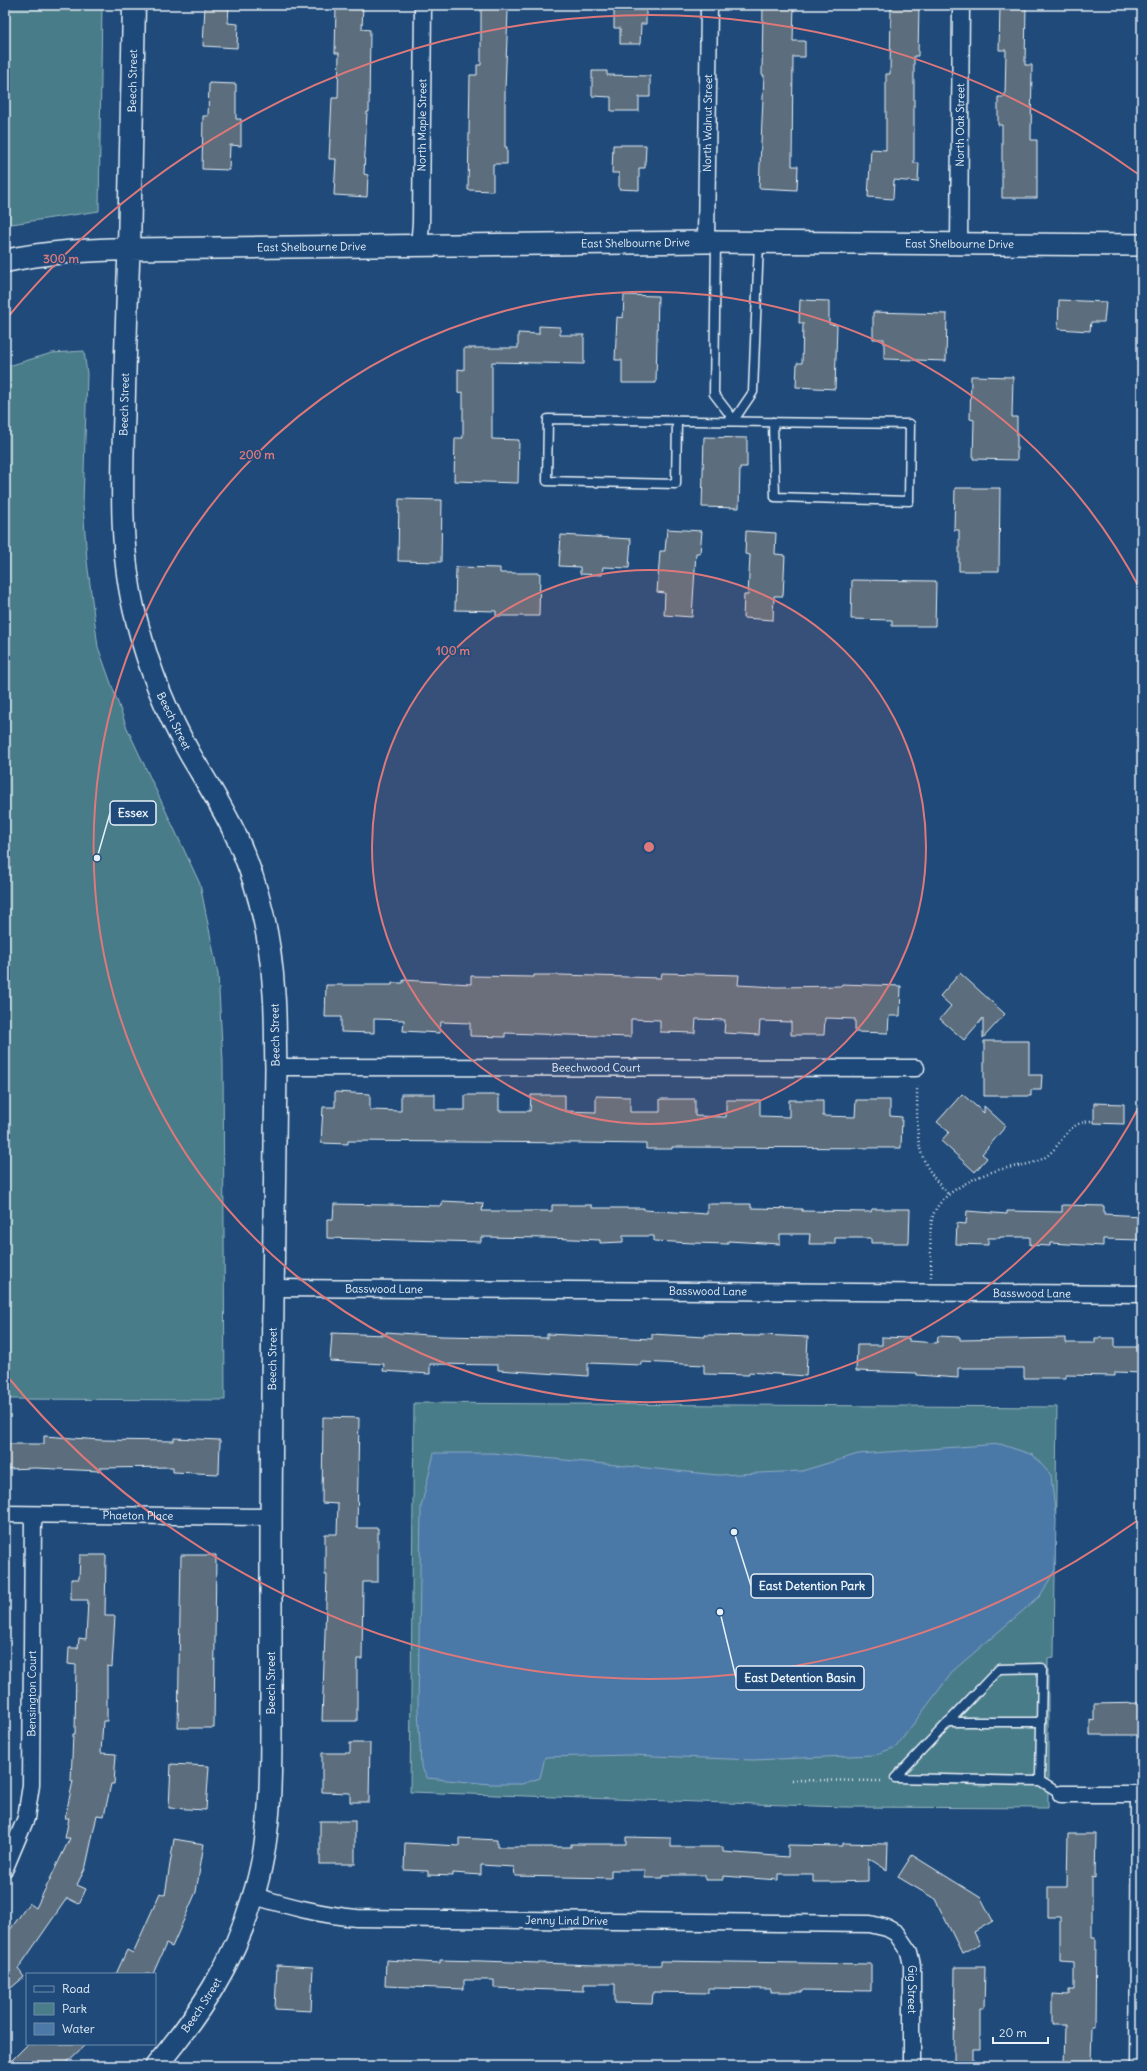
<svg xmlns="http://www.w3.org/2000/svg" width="1147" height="2071" font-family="Delius,sans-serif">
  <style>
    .green { fill: #4a7c89; stroke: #99b6c0 }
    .water { fill: #4c79a7; stroke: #8aa9c7 }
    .building { fill: #5b6e7d; stroke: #e8f1f8 }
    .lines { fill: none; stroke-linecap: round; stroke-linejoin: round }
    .service-casing { stroke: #e8f1f8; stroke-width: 11 }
    .minor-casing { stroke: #e8f1f8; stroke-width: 19 }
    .tertiary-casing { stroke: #e8f1f8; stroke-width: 24 }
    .secondary-casing { stroke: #e8f1f8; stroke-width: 25 }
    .path { stroke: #e8f1f8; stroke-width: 2.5; stroke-dasharray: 1 3; stroke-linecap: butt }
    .service { stroke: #1f4a7a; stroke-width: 8 }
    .minor { stroke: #1f4a7a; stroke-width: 16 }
    .tertiary { stroke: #1f4a7a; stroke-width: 21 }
    .secondary { stroke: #1f4a7a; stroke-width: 22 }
    .ring { fill: none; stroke: #dd787b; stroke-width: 2 }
    .labels { text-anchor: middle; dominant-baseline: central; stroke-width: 3; stroke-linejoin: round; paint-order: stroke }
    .street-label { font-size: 11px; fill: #e8f1f8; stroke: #1f4a7a }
    .centre { fill: #dd787b; stroke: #1f4a7a; stroke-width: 2 }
    .ring-label { font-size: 12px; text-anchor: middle; font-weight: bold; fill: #dd787b; stroke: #1f4a7a; stroke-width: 3; stroke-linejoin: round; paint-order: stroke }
    .leader { fill: none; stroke: #e8f1f8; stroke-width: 1.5 }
    .callout-dot { fill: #e8f1f8; stroke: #1f4a7a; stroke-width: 1.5 }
    .callout { fill: #1f4a7a; stroke: #e8f1f8; stroke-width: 1.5 }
    .callout-label { font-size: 12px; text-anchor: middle; font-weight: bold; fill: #e8f1f8 }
  </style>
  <rect width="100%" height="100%" fill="#1f4a7a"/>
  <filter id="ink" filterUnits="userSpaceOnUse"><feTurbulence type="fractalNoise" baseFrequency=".025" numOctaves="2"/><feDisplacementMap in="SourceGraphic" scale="8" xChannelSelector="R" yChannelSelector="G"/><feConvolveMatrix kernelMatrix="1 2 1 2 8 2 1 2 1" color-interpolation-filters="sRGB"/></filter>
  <g filter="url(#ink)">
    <!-- green -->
    <g class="green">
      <path d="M 5,5 L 102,5 L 99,211 L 5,225 Z"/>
      <path d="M 84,351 L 87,374 L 83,504 L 87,561 L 98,647 L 127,728 L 200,884 L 218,974 L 223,1061 L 225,1400 L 5,1399 L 5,367 L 52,353 Z"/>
      <path d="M 414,1403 L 1057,1407 L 1054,1657 L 1048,1658 L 1048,1808 L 843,1807 L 410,1792 Z"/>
    </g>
    <!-- water -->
    <path class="water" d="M 1000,1444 L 1033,1455 L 1051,1475 L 1056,1520 L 1055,1570 L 1040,1596 L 954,1670 L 896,1747 L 874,1755 L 753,1760 L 630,1755 L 545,1757 L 540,1778 L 522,1784 L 490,1784 L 427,1778 L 421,1766 L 418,1707 L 421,1507 L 434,1453 L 493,1453 L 718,1475 L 802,1471 L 858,1454 Z"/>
    <!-- building -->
    <g class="building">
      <path d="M 205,5 L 229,5 L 228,23 L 238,24 L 237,48 L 203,46 Z"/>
      <path d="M 336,5 L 363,5 L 362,29 L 370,30 L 369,112 L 367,112 L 364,174 L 368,175 L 367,197 L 334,195 L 336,159 L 329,159 L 332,98 L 338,98 L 339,53 L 335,53 Z"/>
      <path d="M 481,5 L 508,5 L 508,11 L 505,90 L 505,147 L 507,147 L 507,164 L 493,164 L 493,191 L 468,190 L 470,75 L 477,75 L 477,65 L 481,65 Z"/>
      <path d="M 614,5 L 646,5 L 646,24 L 641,24 L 640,44 L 620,44 L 620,28 L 614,28 Z"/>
      <path d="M 763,5 L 794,5 L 793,41 L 805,41 L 805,57 L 793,57 L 792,166 L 798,166 L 797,190 L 759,188 L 764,75 L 762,75 Z"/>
      <path d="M 891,5 L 919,5 L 918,56 L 914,56 L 914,163 L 919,163 L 918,182 L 894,180 L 893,199 L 868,197 L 871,149 L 886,150 L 886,74 L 890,74 Z"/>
      <path d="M 1000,5 L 1026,5 L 1025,65 L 1032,65 L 1031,140 L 1037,140 L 1037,198 L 1002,198 L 1002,125 L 998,125 L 998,97 L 1005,97 L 1006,50 L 999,50 Z"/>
      <path d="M 592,71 L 607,71 L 607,75 L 650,76 L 650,97 L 639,97 L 639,111 L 611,111 L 611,97 L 592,96 Z"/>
      <path d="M 209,83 L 236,84 L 236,119 L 241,119 L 241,146 L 230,145 L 229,170 L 202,169 L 203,116 L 208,116 Z"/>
      <path d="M 613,145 L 646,145 L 645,168 L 639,168 L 639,190 L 619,189 L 619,173 L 612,173 Z"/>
      <path d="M 624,295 L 658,296 L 656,383 L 622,383 L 622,360 L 615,360 L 617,317 L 623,318 Z"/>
      <path d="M 800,300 L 829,301 L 829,324 L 837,325 L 835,389 L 796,387 L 797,363 L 802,363 L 803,323 L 799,323 Z"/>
      <path d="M 1059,300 L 1106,302 L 1104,322 L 1091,322 L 1090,331 L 1058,329 Z"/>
      <path d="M 873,312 L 947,314 L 946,361 L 884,359 L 884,339 L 873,339 Z"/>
      <path d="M 539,326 L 560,327 L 560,335 L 584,335 L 584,364 L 492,362 L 492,439 L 519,440 L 518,483 L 454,481 L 455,438 L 463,438 L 463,392 L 458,393 L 458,369 L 464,370 L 464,348 L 518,348 L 518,333 L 539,334 Z"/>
      <path d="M 971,376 L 1013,377 L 1012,417 L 1017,417 L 1017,460 L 973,459 L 974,420 L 970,419 Z"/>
      <path d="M 704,437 L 747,438 L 747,467 L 740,467 L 739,508 L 702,507 Z"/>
      <path d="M 955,488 L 1000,488 L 999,571 L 959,571 L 959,530 L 954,530 Z"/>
      <path d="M 399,499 L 442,500 L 441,562 L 398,561 Z"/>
      <path d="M 667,529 L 702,531 L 700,553 L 696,553 L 692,617 L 664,615 L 665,593 L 657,592 L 660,551 L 665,551 Z"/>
      <path d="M 746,531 L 776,533 L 775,554 L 785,555 L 783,596 L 774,596 L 773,620 L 743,618 L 744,595 L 748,595 L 750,555 L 745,554 Z"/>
      <path d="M 561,535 L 631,539 L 629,568 L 603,567 L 602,575 L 580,574 L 580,567 L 559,566 Z"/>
      <path d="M 456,567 L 500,568 L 500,573 L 540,573 L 539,616 L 496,616 L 496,611 L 455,610 Z"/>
      <path d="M 852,580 L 936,581 L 935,626 L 892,626 L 892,620 L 851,619 Z"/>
      <path d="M 662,973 L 739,975 L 738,985 L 777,987 L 841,986 L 842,984 L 901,986 L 900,1016 L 889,1016 L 888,1033 L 855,1032 L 855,1019 L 825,1018 L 824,1035 L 791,1035 L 791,1022 L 760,1021 L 759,1035 L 724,1033 L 725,1020 L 696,1019 L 695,1033 L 660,1032 L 660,1020 L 631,1019 L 631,1037 L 505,1033 L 505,1037 L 470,1036 L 470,1023 L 441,1022 L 440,1033 L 403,1031 L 404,1020 L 374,1019 L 374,1033 L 341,1032 L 341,1017 L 325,1017 L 326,985 L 392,985 L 392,983 L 403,983 L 403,980 L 471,984 L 471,976 L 534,977 L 534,975 L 561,975 L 661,978 Z"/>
      <path d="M 960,973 L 1005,1014 L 983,1038 L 983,1018 L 964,1040 L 940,1019 L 951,1006 L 940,996 Z"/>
      <path d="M 984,1041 L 1029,1041 L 1029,1075 L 1042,1075 L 1041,1090 L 1031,1090 L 1031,1096 L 984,1096 Z"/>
      <path d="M 335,1092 L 370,1094 L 370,1110 L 401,1111 L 401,1094 L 435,1094 L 435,1110 L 465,1110 L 465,1095 L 499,1095 L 499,1111 L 530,1111 L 531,1095 L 565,1095 L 565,1111 L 596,1112 L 596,1096 L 630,1097 L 630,1112 L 660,1112 L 660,1099 L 695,1099 L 695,1116 L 726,1117 L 726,1100 L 760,1100 L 760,1116 L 789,1117 L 789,1100 L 823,1100 L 823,1116 L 855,1117 L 856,1100 L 890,1100 L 890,1116 L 902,1117 L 901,1148 L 672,1147 L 672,1149 L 646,1149 L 646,1144 L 580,1143 L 348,1141 L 348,1144 L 321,1143 L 323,1107 L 335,1107 Z"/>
      <path d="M 962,1094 L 984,1113 L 984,1106 L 1006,1126 L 982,1154 L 987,1158 L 975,1172 L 941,1141 L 949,1132 L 937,1122 Z"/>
      <path d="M 1094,1103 L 1124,1104 L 1124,1124 L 1094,1123 Z"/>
      <path d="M 442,1201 L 483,1203 L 482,1211 L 552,1211 L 552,1205 L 592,1205 L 592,1208 L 644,1208 L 644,1210 L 707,1214 L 707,1204 L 751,1204 L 751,1208 L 802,1209 L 802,1211 L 871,1212 L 872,1209 L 910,1209 L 909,1243 L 871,1243 L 871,1238 L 835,1238 L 835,1244 L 809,1244 L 810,1234 L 780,1234 L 780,1244 L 728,1241 L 728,1244 L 693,1243 L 654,1241 L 654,1236 L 623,1236 L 623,1242 L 600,1243 L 600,1240 L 546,1238 L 481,1237 L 481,1242 L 327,1238 L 327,1219 L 333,1219 L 334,1204 L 442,1206 Z"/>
      <path d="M 1062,1205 L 1104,1206 L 1104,1214 L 1141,1216 L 1142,1240 L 1103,1239 L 1103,1246 L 1050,1243 L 1050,1246 L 1030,1245 L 1030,1237 L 1000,1237 L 1000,1238 L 988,1238 L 988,1245 L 956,1244 L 957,1223 L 966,1224 L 967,1211 L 1007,1214 L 1007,1211 L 1062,1212 Z"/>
      <path d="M 386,1332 L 442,1336 L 547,1338 L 547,1334 L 652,1339 L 652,1334 L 705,1337 L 705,1335 L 760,1336 L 760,1335 L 808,1337 L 806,1376 L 749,1372 L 749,1375 L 704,1374 L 704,1365 L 641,1362 L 641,1365 L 588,1363 L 588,1376 L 498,1370 L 498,1365 L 430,1364 L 430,1374 L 383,1371 L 384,1364 L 330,1361 L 332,1333 L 386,1335 Z"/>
      <path d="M 938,1336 L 960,1337 L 960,1340 L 1066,1338 L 1066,1343 L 1095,1343 L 1095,1338 L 1115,1338 L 1115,1347 L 1142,1347 L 1142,1373 L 1115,1372 L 1115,1376 L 1066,1375 L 1066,1378 L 1024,1378 L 1024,1368 L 958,1368 L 958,1378 L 917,1375 L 917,1373 L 856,1371 L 857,1345 L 882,1345 L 882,1337 L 909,1338 L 909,1341 L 937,1343 Z"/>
      <path d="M 323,1417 L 359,1418 L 357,1528 L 378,1528 L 378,1582 L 363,1582 L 362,1659 L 357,1659 L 357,1721 L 322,1721 L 327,1575 L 325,1575 L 325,1534 L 337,1534 L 338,1504 L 322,1503 Z"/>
      <path d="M 44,1436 L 101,1440 L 174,1441 L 174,1438 L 220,1440 L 219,1474 L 173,1472 L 173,1467 L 99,1468 L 99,1471 L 36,1468 L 5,1469 L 5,1444 L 44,1444 Z"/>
      <path d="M 80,1555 L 106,1555 L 105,1616 L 115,1616 L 112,1667 L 107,1666 L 107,1721 L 103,1721 L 101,1753 L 116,1754 L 114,1784 L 111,1784 L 104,1816 L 97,1815 L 86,1866 L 77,1885 L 86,1889 L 79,1904 L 67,1898 L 18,1969 L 24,1977 L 5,1993 L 5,1937 L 29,1903 L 36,1908 L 70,1838 L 65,1838 L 69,1818 L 65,1818 L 73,1781 L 71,1781 L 73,1734 L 75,1734 L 76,1665 L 68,1664 L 69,1648 L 78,1648 L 79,1638 L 86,1639 L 88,1600 L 71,1600 L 71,1579 L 79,1579 Z"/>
      <path d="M 181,1555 L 216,1555 L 214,1728 L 178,1728 Z"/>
      <path d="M 1142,1703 L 1142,1735 L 1090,1735 L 1090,1720 L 1094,1721 L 1094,1704 Z"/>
      <path d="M 350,1743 L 370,1743 L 369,1802 L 350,1802 L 350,1793 L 322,1792 L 322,1753 L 350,1753 Z"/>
      <path d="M 171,1764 L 209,1766 L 206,1810 L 169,1808 Z"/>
      <rect x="320" y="1821" width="35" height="43"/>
      <path d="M 1068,1834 L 1096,1834 L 1095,1878 L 1092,1877 L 1092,1938 L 1096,1938 L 1095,2026 L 1092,2026 L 1091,2066 L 1064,2066 L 1065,2025 L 1052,2025 L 1052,1994 L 1069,1995 L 1069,1990 L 1074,1990 L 1074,1962 L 1060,1961 L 1060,1917 L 1048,1917 L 1048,1887 L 1067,1887 Z"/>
      <path d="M 626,1837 L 671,1838 L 671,1847 L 723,1847 L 723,1852 L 788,1857 L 788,1845 L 842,1846 L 842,1843 L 888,1844 L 887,1870 L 868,1858 L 868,1881 L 832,1882 L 813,1882 L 813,1874 L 778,1874 L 778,1880 L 723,1876 L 723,1880 L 705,1880 L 705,1875 L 663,1875 L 663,1878 L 645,1878 L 645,1870 L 611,1870 L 611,1878 L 515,1876 L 514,1867 L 481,1865 L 481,1875 L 453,1873 L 453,1876 L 428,1875 L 428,1871 L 404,1870 L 405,1843 L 459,1846 L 459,1838 L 497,1840 L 497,1847 L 571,1847 L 571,1844 L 626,1844 Z"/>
      <path d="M 174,1839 L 204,1844 L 196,1892 L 172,1947 L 166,1944 L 153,1974 L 116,1974 L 127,1950 L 133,1953 L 160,1893 L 165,1895 Z"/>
      <path d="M 912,1855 L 981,1898 L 993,1921 L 974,1932 L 980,1944 L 962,1953 L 935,1899 L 898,1877 Z"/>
      <path d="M 386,1960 L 440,1963 L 440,1960 L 483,1961 L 595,1965 L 661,1965 L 661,1961 L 871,1964 L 871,1991 L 802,1990 L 802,1992 L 771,1992 L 771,1989 L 708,1988 L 708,1993 L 653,1992 L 652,2004 L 615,2003 L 615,1984 L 584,1984 L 584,1991 L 494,1988 L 494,1980 L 464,1980 L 464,1989 L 385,1986 Z"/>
      <path d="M 277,1965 L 313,1967 L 311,2011 L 275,2009 Z"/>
      <path d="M 955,1967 L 985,1967 L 984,2009 L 980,2009 L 980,2050 L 973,2050 L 973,2061 L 954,2061 Z"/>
      <path d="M 28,2044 L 86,2044 L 63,2066 L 6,2066 Z"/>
    </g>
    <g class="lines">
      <defs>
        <g id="service">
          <path d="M 716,242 L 714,394 L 734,420"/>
          <path d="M 734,420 L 753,392 L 759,243"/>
          <path d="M 677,421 L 676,484 L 547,481 L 548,419 L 910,424 L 909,501 L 775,497 L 773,422"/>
          <path d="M 948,1722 L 1041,1722"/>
          <path d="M 1040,1781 L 1042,1668 L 999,1669 L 895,1778 L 1040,1781 L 1061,1794"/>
        </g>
        <g id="minor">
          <path id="s1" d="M 706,242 L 709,5"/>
          <path id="s2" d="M 959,245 L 961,5"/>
          <path id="s3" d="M 419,246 L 421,223 L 423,5"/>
          <path id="s4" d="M 276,1067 L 916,1068"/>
          <path id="s5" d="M 274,1288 L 1142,1294"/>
          <path id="s6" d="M 5,1514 L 271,1517"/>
          <path d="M 1061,1794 L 1142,1794"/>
          <path id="s7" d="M 5,1868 L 26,1818 L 31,1785 L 33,1515"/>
          <path id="s8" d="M 254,1896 C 288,1906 321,1915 357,1918 L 870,1924 L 887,1928 L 896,1933 L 909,1952 L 912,1965 L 912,2066"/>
          <path d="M 1138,2066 L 1140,1794"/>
        </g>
        <g id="tertiary">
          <path id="s9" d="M 156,2066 C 199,2015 234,1962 253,1897 C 272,1838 271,1774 271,1713 C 271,1665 271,1616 271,1568 C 271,1401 274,1234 276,1067 C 275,1043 276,1018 274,994 C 271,942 259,886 237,838 C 224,809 207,783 191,756 C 167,714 149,669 137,622 C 119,555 122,484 124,415 C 125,360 127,304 129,249 L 706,242 L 1142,245"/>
        </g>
        <g id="secondary">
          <path id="s10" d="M 5,261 C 46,252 87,250 129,249 L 134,5"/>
        </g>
      </defs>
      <!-- service casing -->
      <use href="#service" class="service-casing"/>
      <!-- minor casing -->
      <use href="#minor" class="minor-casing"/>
      <!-- tertiary casing -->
      <use href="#tertiary" class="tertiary-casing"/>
      <!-- secondary casing -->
      <use href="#secondary" class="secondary-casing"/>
      <!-- path -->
      <g class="path">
        <path d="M 917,1085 C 918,1135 911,1156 949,1195"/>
        <path d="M 931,1277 C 932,1260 928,1230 933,1216 C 939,1193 977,1176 998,1170 C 1013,1166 1028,1166 1042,1159 C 1063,1148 1063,1123 1091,1121"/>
        <path d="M 792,1780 L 883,1781"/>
      </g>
      <!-- service -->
      <use href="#service" class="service"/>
      <!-- minor -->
      <use href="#minor" class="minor"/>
      <!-- tertiary -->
      <use href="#tertiary" class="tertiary"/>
      <!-- secondary -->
      <use href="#secondary" class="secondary"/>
    </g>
  </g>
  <!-- distance rings -->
  <circle cx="649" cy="847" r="277" fill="#dd787b" fill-opacity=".12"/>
  <g class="ring">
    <circle cx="649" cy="847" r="277"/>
    <path d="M1141 1103A555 555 0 1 1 1141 591"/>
    <path d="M1138 1520A832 832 0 0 1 7 1376M7 318A832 832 0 0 1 1138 174"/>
  </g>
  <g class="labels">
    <!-- street labels -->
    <g class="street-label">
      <text stroke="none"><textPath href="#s10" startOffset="293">Beech Street</textPath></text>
      <text stroke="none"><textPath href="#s1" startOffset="119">North Walnut Street</textPath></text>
      <text stroke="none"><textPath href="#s2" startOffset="120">North Oak Street</textPath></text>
      <text stroke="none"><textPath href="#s3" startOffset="121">North Maple Street</textPath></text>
      <text stroke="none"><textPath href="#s9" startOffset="2382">East Shelbourne Drive</textPath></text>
      <text stroke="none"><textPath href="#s9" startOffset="2706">East Shelbourne Drive</textPath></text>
      <text stroke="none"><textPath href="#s9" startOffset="2058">East Shelbourne Drive</textPath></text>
      <text stroke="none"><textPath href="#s9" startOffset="1720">Beech Street</textPath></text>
      <text transform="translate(174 721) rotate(64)">Beech Street</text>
      <text transform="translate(275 1035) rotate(-91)">Beech Street</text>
      <text stroke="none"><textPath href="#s4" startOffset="320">Beechwood Court</textPath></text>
      <text stroke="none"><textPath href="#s5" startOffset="110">Basswood Lane</textPath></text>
      <text stroke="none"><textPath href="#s5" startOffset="434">Basswood Lane</textPath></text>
      <text stroke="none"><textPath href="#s5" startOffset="758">Basswood Lane</textPath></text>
      <text stroke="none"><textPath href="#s9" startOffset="736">Beech Street</textPath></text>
      <text stroke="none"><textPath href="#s6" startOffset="133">Phaeton Place</textPath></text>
      <text transform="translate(271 1683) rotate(-90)">Beech Street</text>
      <text stroke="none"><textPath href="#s7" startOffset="179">Bensington Court</textPath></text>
      <text stroke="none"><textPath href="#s8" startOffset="315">Jenny Lind Drive</textPath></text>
      <text stroke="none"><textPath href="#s8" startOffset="707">Gig Street</textPath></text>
      <text stroke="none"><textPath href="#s9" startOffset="76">Beech Street</textPath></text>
    </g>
  </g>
  <circle cx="649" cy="847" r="6" class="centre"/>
  <g class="ring-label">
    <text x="61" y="263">300 m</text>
    <text x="257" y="459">200 m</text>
    <text x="453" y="655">100 m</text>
  </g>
  <!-- callouts -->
  <path class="leader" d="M97 858L110 813M734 1532L751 1586M720 1612L736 1678"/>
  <g class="callout-dot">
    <circle cx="97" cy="858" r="4"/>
    <circle cx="734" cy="1532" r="4"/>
    <circle cx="720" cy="1612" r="4"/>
  </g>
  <g class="callout">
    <rect x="110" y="801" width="46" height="24" rx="4"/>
    <rect x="751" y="1574" width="122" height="24" rx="4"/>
    <rect x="736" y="1666" width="128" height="24" rx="4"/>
  </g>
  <g class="callout-label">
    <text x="133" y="817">Essex</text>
    <text x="812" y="1590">East Detention Park</text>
    <text x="800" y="1682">East Detention Basin</text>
  </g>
  <!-- margin -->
  <rect width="1147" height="2071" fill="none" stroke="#1f4a7a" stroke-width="20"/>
  <rect x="10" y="10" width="1127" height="2051" fill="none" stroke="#e8f1f8" stroke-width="1.5" filter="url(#ink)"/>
  <!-- legend -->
  <rect x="26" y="1973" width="130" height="72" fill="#1f4a7a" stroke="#6f8dac"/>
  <rect x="34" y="1986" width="20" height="6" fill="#1f4a7a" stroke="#6f8dac"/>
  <text x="62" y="1993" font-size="12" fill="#e8f1f8">Road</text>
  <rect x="34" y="2003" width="20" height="12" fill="#4a7c89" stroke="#6f8dac"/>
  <text x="62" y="2013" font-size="12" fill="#e8f1f8">Park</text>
  <rect x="34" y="2023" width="20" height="12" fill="#4c79a7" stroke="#6f8dac"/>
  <text x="62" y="2033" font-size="12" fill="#e8f1f8">Water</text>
  <!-- scale -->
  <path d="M993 2037v6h55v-6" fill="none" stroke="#e8f1f8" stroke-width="2"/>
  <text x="999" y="2037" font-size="12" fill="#e8f1f8" stroke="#1f4a7a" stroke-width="3" paint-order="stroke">20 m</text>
</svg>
